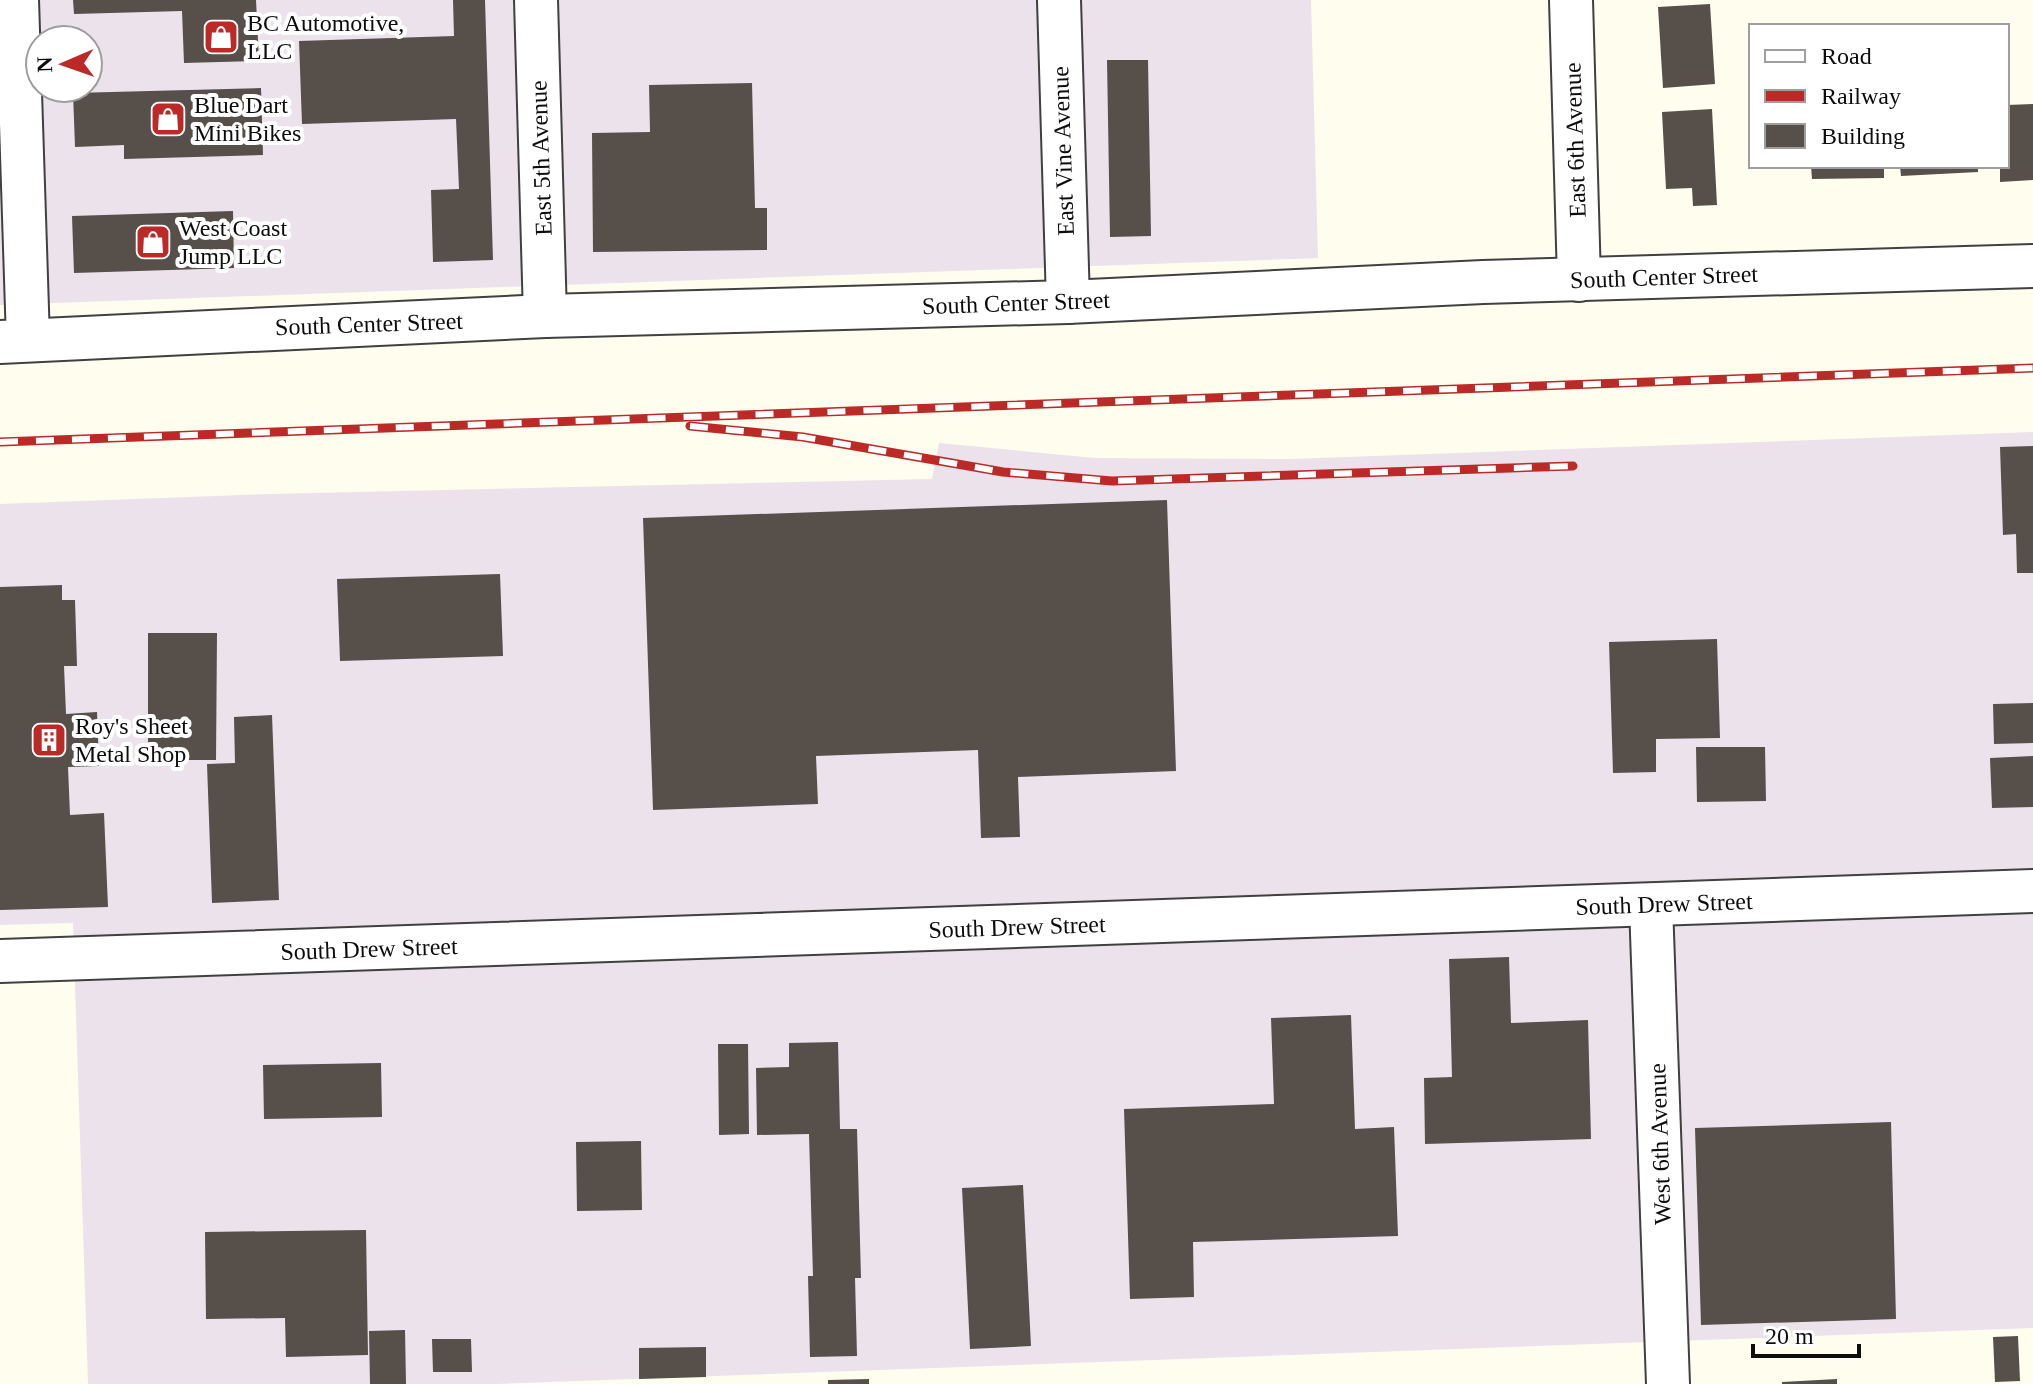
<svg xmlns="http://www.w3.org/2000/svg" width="2033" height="1384" font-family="Georgia,serif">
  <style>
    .industrial { fill: #ece2ec; fill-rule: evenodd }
    .building { fill: #564f4a }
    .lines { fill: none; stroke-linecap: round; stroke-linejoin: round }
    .minor-casing { stroke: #404040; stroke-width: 46 }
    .minor { stroke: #fff; stroke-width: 42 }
    .rail-casing { stroke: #bc2a27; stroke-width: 9 }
    .rail { stroke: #fff; stroke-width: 6; stroke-dasharray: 18; stroke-linecap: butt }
    .labels { text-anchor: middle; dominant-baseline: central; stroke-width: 8; stroke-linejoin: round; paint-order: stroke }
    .poi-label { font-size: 24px; fill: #0d0d0d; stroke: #fff; text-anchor: start }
    .street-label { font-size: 24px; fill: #0d0d0d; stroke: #fff }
  </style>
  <rect width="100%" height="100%" fill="#fffdee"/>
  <!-- industrial -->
  <g class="industrial">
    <path d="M 0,0 L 1311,0 L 1318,258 L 0,305 ZM 40,40 L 88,40 L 88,88 L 40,88 Z"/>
    <path d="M 2033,432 L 2033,1328 L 497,1384 L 88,1384 L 73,923 L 0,925 L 0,504 L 269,494 L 932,479 L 939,443 L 1095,458 L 1291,459 Z"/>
  </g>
  <!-- building -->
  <g class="building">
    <path d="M 73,0 L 256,0 L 259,61 L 184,63 L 182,11 L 74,14 Z"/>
    <path d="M 453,0 L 485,0 L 493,260 L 433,262 L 431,190 L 459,189 L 456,119 L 302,124 L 299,41 L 454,36 Z"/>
    <path d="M 1710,4 L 1715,84 L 1663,88 L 1658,7 Z"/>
    <path d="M 1107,60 L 1148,60 L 1151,236 L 1110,237 Z"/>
    <path d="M 752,83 L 755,208 L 767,208 L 767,250 L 593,252 L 592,133 L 650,132 L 649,85 Z"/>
    <path d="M 261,88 L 263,155 L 124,159 L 124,145 L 75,147 L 73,93 Z"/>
    <path d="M 2033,104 L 2033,180 L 2000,182 L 2000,166 L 2007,166 L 2007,105 Z"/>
    <path d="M 1712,109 L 1717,205 L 1693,206 L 1692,188 L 1666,189 L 1662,112 Z"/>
    <path d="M 1811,166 L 1884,166 L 1884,178 L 1812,179 Z"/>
    <path d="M 1900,166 L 1978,166 L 1978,172 L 1901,176 Z"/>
    <path d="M 233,211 L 234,268 L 74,273 L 72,216 Z"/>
    <path d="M 2033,446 L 2033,573 L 2017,573 L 2016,534 L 2003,535 L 2000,447 Z"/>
    <path d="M 1167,500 L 1176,771 L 1018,777 L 1020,837 L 981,838 L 978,750 L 816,756 L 818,804 L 653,810 L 643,518 Z"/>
    <path d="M 500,574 L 503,656 L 340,661 L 337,579 Z"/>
    <path d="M 62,585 L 62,600 L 75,600 L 77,666 L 64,666 L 66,714 L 97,712 L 99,766 L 68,767 L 70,815 L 104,813 L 108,907 L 0,910 L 0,587 Z"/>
    <path d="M 148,633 L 217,633 L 216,760 L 148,760 Z"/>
    <path d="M 1717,639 L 1720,738 L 1656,739 L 1656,772 L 1613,773 L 1609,642 Z"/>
    <path d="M 2033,703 L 2033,743 L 1994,744 L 1993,704 Z"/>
    <path d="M 272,715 L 279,900 L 212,903 L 207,764 L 235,763 L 234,717 Z"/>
    <path d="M 1696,747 L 1765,747 L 1766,801 L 1697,802 Z"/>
    <path d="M 2033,756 L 2033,807 L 1992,808 L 1990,758 Z"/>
    <path d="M 1509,957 L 1511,1023 L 1588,1020 L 1591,1139 L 1425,1144 L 1424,1078 L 1452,1077 L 1449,959 Z"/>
    <path d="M 1351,1015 L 1355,1129 L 1394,1127 L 1398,1236 L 1193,1242 L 1194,1297 L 1130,1299 L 1124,1109 L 1274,1104 L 1271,1018 Z"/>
    <path d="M 838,1042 L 840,1129 L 857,1129 L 861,1278 L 855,1278 L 857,1356 L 810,1357 L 808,1276 L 813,1276 L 809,1134 L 757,1135 L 756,1068 L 789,1067 L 789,1043 Z"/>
    <path d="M 718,1044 L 748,1044 L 749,1134 L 719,1135 Z"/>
    <path d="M 381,1063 L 382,1117 L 264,1119 L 263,1065 Z"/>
    <path d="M 1891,1122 L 1896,1319 L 1701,1325 L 1695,1128 Z"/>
    <path d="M 641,1141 L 642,1210 L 577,1211 L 576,1142 Z"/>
    <path d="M 1023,1185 L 1031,1346 L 970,1349 L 962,1188 Z"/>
    <path d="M 366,1230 L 368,1355 L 286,1357 L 285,1318 L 206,1319 L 205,1232 Z"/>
    <path d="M 405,1330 L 406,1384 L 370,1384 L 369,1331 Z"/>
    <path d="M 2018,1336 L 2020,1381 L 1995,1382 L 1993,1337 Z"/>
    <path d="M 432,1339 L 471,1339 L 472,1372 L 433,1372 Z"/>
    <path d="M 706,1347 L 706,1377 L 639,1379 L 639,1348 Z"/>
    <path d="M 869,1379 L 869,1384 L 828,1384 L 828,1380 Z"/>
    <path d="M 1837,1379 L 1837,1384 L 1782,1384 L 1782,1382 Z"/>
  </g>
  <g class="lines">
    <defs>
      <g id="minor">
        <path d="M 17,0 L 28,340"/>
        <path d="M 536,0 L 545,316"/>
        <path d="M 1059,0 L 1068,302"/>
        <path d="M 1571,0 L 1579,280"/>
        <path d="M 0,342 L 545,316 L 1068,302 L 1483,282 L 2033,266"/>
        <path d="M 1651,905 L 1668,1384"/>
        <path d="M 0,961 L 2033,891"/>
      </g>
    </defs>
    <!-- minor casing -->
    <use href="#minor" class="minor-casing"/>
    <!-- minor -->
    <use href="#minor" class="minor"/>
    <defs>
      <g id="rail">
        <path d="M 690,426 L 803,437 L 1003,472 L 1112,481 L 1573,466"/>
        <path d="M 0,442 L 2033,368"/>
      </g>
    </defs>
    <!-- rail casing -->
    <use href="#rail" class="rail-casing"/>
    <!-- rail -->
    <use href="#rail" class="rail"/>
  </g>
  <!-- icons -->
  <defs>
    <symbol id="shop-square" viewBox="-11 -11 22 22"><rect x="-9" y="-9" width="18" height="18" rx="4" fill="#bc2a27" stroke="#fff"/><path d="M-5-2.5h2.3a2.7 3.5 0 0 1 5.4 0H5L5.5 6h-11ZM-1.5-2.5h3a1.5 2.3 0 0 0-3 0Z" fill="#fff"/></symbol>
    <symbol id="building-square" viewBox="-11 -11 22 22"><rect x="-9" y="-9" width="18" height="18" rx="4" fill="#bc2a27" stroke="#fff"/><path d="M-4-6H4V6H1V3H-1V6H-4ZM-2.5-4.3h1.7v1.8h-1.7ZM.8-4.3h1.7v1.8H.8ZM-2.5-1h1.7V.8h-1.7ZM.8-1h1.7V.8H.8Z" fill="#fff"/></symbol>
  </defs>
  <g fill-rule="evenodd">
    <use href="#shop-square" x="201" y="17" width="40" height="40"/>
    <use href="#shop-square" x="148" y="99" width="40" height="40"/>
    <use href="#shop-square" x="133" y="222" width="40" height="40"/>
    <use href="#building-square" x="29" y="720" width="40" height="40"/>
  </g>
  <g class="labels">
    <!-- poi labels -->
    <g class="poi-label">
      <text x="247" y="23">BC Automotive,<tspan x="247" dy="28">LLC</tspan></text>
      <text x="194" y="105">Blue Dart<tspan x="194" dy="28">Mini Bikes</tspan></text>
      <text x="179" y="228">West Coast<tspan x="179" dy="28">Jump LLC</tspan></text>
      <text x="75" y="726">Roy's Sheet<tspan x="75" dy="28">Metal Shop</tspan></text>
    </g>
    <!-- street labels -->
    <g class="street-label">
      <text transform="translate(1575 140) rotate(-92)">East 6th Avenue</text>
      <text transform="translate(1063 151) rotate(-92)">East Vine Avenue</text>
      <text transform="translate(541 158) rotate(-92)">East 5th Avenue</text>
      <text transform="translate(1664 277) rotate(-2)">South Center Street</text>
      <text transform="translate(1016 303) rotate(-2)">South Center Street</text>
      <text transform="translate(369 324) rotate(-2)">South Center Street</text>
      <text transform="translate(1664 904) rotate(-2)">South Drew Street</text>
      <text transform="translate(1017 927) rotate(-2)">South Drew Street</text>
      <text transform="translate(369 949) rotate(-2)">South Drew Street</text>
      <text transform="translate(1660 1144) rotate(-92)">West 6th Avenue</text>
    </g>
  </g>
  <!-- legend -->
  <rect x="1749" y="24" width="260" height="144" fill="#ffffff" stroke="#9e9e9e" stroke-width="2"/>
  <rect x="1765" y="50" width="40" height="12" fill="#ffffff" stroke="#9e9e9e" stroke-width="2"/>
  <text x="1821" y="64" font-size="24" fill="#0d0d0d">Road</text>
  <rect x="1765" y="90" width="40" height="12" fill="#bc2a27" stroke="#9e9e9e" stroke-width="2"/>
  <text x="1821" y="104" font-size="24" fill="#0d0d0d">Railway</text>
  <rect x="1765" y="124" width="40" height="24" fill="#564f4a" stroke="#9e9e9e" stroke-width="2"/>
  <text x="1821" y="144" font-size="24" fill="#0d0d0d">Building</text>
  <!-- north arrow -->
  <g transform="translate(64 64) rotate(268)"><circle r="38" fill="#ffffff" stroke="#9e9e9e" stroke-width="2"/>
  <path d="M0-6L14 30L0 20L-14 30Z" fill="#bc2a27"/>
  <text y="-12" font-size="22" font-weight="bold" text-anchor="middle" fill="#0d0d0d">N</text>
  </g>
  <!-- scale -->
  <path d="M1753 1344v12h106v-12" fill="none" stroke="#0d0d0d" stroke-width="4"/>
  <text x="1765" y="1344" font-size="24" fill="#0d0d0d" stroke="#ffffff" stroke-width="6" paint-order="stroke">20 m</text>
</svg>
